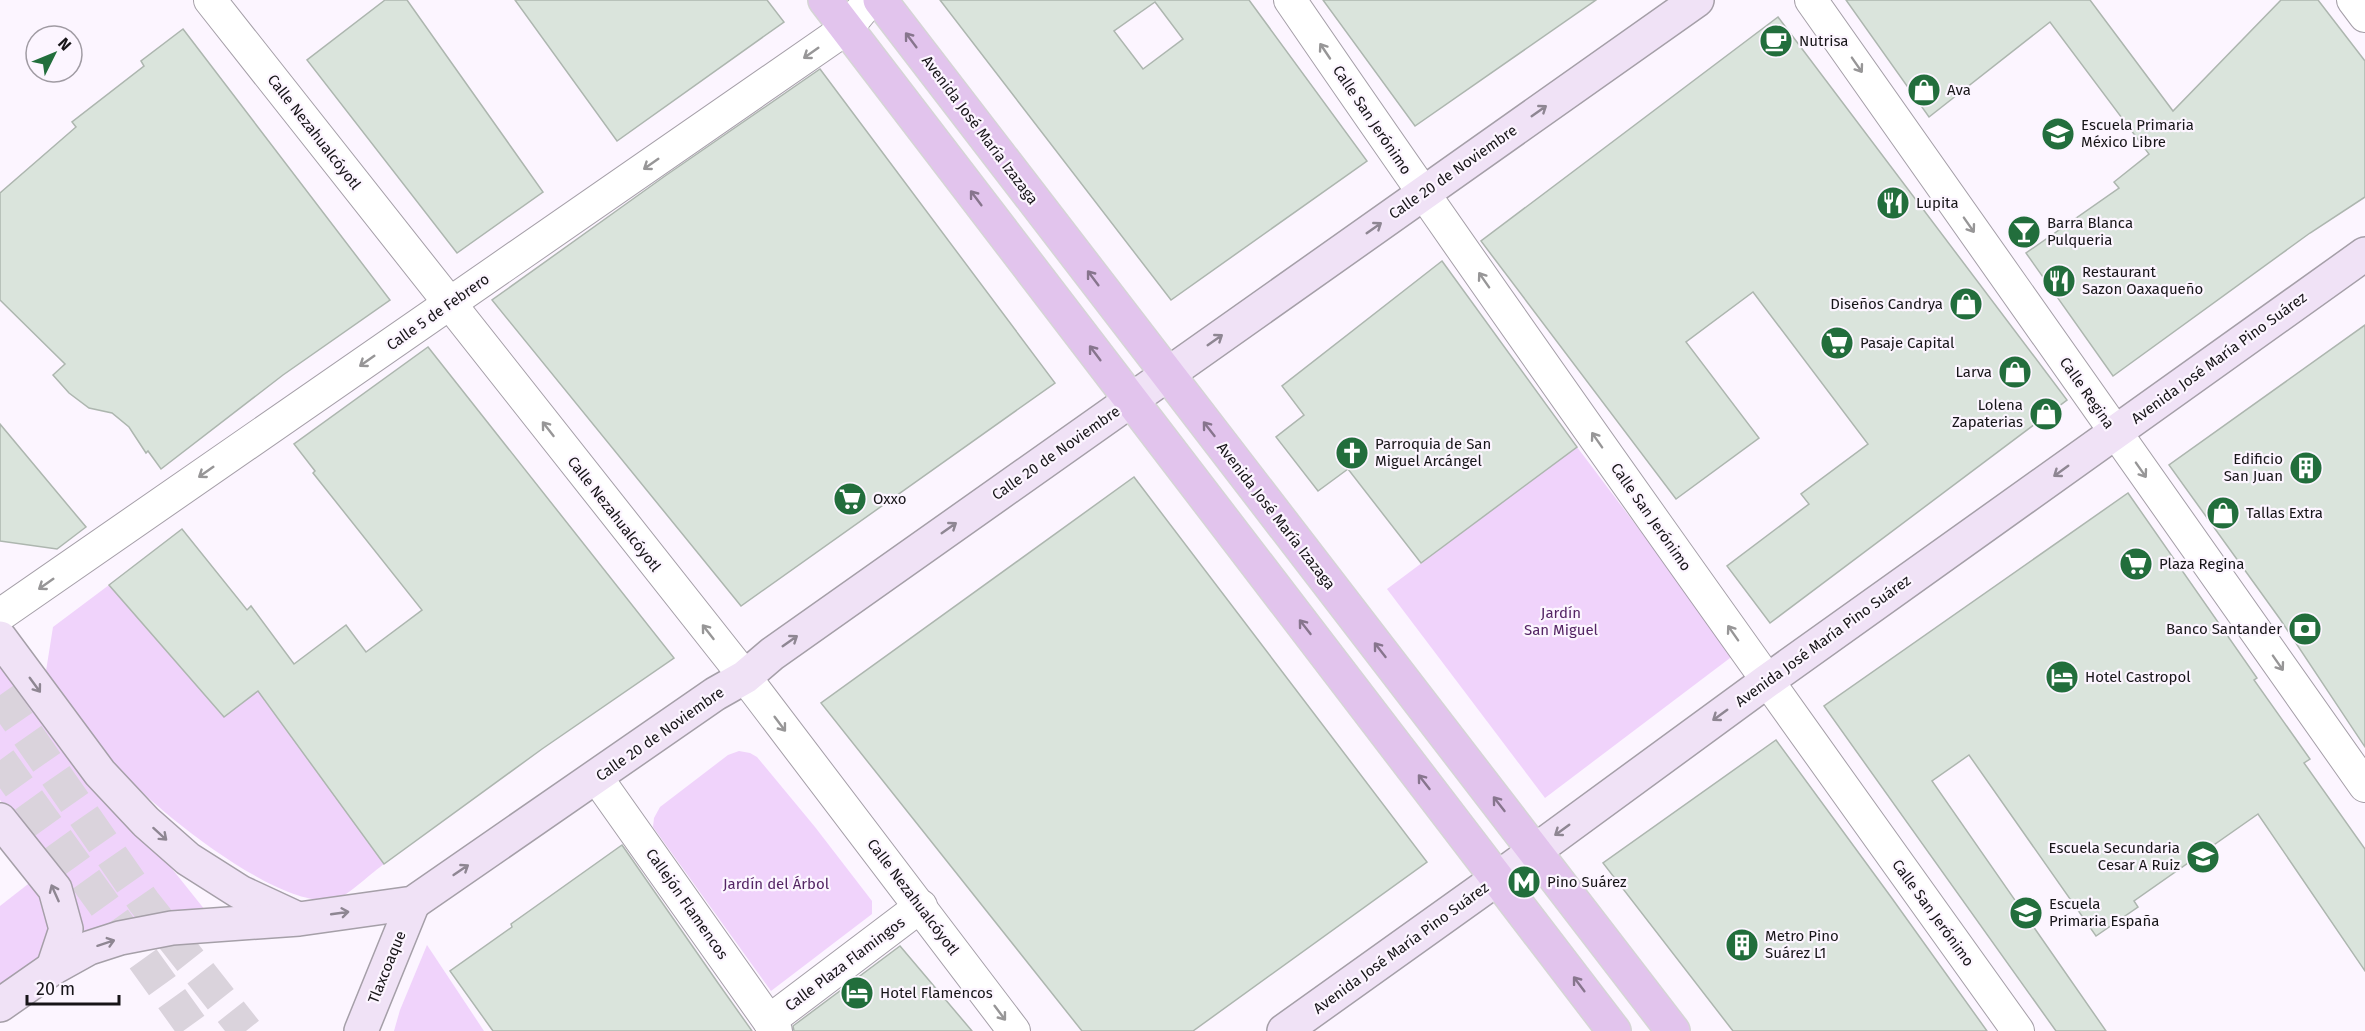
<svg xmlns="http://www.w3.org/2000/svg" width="2365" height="1031" font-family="'Fira Sans',sans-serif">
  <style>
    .green { fill: #f0d3fb }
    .building { fill: #dae4dc; stroke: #adb6af; stroke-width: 1.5; fill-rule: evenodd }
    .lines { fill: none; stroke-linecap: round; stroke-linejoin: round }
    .primary-tunnel { stroke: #dad3dc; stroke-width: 33; stroke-dasharray: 33 16; stroke-linecap: butt }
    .street-casing { stroke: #a59fa8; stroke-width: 34 }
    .secondary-casing { stroke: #a59fa8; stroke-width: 36 }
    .primary-casing { stroke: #d5d5d5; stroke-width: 36 }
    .street { stroke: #fff; stroke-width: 32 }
    .secondary { stroke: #f0e2f6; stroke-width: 33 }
    .primary { stroke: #e2c4ed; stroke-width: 33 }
    .oneway { stroke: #87758d }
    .oneway2 { stroke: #979697 }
    .oneway3 { stroke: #8e8692 }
    .labels { text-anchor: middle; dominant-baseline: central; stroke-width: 4.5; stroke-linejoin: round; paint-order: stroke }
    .poi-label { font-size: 15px; fill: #171518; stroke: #fcf5ff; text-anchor: start }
    .street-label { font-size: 15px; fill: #171518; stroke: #fcf5ff }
    .park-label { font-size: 15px; fill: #542564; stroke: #fcf5ff }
  </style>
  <rect width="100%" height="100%" fill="#fcf5ff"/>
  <!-- green -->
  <g class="green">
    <path d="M 1577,447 L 1734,655 L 1545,798 L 1387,589 Z"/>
    <path d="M 109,585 L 223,716 L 258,691 L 384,864 C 374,871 347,896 337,899 C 281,914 148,804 113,763 C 88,735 68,701 46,671 L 53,627 Z"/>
    <path d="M 0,663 L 9,665 L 209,915 L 87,937 L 67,888 L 0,800 Z"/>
    <path d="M 739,751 L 750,753 L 757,757 L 815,827 L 872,901 L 872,914 L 771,991 L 653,827 L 654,818 L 660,807 L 728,755 Z"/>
    <path d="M 32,881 L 47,904 L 51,921 L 40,962 L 0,991 L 0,906 Z"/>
    <path d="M 427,945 L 484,1031 L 394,1031 L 400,1010 Z"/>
  </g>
  <!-- building -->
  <g class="building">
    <path d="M 385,0 L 407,0 L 543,192 L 457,253 L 307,60 Z"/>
    <path d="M 515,0 L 767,0 L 784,22 L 617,141 Z"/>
    <path d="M 940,0 L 1249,0 L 1367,161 L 1171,300 ZM 1155,2 L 1183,39 L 1143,69 L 1114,31 Z"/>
    <path d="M 1323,0 L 1596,0 L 1415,126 Z"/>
    <path d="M 1846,0 L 2090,0 L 2173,111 L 2281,0 L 2318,0 L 2365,61 L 2365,197 L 2310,233 L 2113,376 L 2026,253 L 2119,188 L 2114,182 L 2149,154 L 2050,22 L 1929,117 Z"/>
    <path d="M 1778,17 L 2067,400 L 1770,623 L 1727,566 L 1809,504 L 1801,494 L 1868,444 L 1753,292 L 1686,342 L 1759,438 L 1676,499 L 1481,241 Z"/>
    <path d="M 183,29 L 390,300 L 283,375 L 161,469 L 148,451 L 146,453 L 129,427 L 112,413 L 89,408 L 69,393 L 53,375 L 65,364 L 0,300 L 0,193 L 76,127 L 72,122 L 144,66 L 141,61 Z"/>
    <path d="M 820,69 L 1055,383 L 741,606 L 492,300 L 665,176 Z"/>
    <path d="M 1442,261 L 1577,447 L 1421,563 L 1348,469 L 1318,491 L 1276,437 L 1304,415 L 1282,386 Z"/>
    <path d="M 2365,325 L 2365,747 L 2280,619 L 2169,465 Z"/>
    <path d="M 428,347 L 674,658 L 542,749 L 384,864 L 258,691 L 224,717 L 109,585 L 182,529 L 247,610 L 251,606 L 294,664 L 346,625 L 366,652 L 422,610 L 313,473 L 315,471 L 294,444 Z"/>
    <path d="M 0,424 L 86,527 L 57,549 L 0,541 Z"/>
    <path d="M 1134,477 L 1427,862 L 1193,1031 L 1082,1031 L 821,703 Z"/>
    <path d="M 2128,493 L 2257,678 L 2254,680 L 2310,759 L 2304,763 L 2365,849 L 2365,971 L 2258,814 L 2134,901 L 2138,907 L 2096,936 L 1969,755 L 1932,781 L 2106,1031 L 2056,1031 L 1824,706 Z"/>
    <path d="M 1776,740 L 1891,897 L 1987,1031 L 1733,1031 L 1603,863 Z"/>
    <path d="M 622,845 L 718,983 L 752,1031 L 493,1031 L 450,971 L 512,927 L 511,924 Z"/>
    <path d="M 900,946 L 972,1031 L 794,1031 L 793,1026 Z"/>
  </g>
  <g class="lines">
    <!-- primary-tunnel -->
    <g class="primary-tunnel">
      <path d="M 0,695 L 144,902 L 246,1031"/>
      <path d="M 0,760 L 195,1031"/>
    </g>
    <defs>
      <g id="street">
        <path d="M 210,0 L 745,677 L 1014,1031"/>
        <path d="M 1290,0 C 1528,347 1773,689 2018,1031"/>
        <path d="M 1811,0 L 2365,786"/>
        <path d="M 2353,0 L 2365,16"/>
        <path d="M 0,615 L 847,28 L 870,0"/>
        <path d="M 597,778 L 776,1031"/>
        <path d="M 769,1021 L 921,906"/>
      </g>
      <g id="secondary">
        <path d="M 0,638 L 100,773 L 146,822 L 188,859 L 240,892 L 296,918"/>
        <path d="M 0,820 L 55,889 L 66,929 L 53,968"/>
        <path d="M 0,1005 L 53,968 L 89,948 L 120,938 L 172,928 L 299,919 L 413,903 L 715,694 L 745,677 L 772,654 L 1697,0"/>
        <path d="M 361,1031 L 413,903"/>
        <path d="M 1284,1031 L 1498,878 L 1767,681 L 2365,254"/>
      </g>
      <g id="primary">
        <path d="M 825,0 L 1614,1031"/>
        <path d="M 880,0 L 1673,1031"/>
      </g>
    </defs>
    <!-- street casing -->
    <use href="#street" class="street-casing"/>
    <!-- secondary casing -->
    <use href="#secondary" class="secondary-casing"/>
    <!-- primary casing -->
    <use href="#primary" class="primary-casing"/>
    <!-- street -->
    <use href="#street" class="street"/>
    <!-- secondary -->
    <use href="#secondary" class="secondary"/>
    <!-- primary -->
    <use href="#primary" class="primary"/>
  </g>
  <!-- one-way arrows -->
  <defs><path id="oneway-shaft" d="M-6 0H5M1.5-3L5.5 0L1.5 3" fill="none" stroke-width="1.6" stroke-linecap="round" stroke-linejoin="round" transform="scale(1.5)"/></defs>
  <g class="oneway">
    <use href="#oneway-shaft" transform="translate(911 40) rotate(-127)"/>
    <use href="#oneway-shaft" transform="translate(976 198) rotate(-127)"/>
    <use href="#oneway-shaft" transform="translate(1093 278) rotate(-127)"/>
    <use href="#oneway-shaft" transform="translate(1095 353) rotate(-127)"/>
    <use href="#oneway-shaft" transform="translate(1209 429) rotate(-128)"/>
    <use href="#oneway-shaft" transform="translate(1305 627) rotate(-128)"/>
    <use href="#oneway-shaft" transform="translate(1380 650) rotate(-128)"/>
    <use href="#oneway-shaft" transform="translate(1424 782) rotate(-128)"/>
    <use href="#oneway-shaft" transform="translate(1499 804) rotate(-128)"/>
    <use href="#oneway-shaft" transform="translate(1579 984) rotate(-127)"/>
  </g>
  <g class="oneway2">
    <use href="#oneway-shaft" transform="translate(1325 51) rotate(-124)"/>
    <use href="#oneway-shaft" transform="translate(811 53) rotate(145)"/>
    <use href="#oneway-shaft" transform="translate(1857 65) rotate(55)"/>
    <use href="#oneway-shaft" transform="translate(651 164) rotate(145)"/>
    <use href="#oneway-shaft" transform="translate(1969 225) rotate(55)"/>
    <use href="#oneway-shaft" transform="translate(1484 280) rotate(-125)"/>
    <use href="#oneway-shaft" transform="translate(367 361) rotate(145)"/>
    <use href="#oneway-shaft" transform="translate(548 429) rotate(-128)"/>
    <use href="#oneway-shaft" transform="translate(1597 440) rotate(-125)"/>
    <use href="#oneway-shaft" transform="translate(2141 470) rotate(55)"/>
    <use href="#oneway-shaft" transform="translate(206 472) rotate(145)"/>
    <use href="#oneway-shaft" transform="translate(46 584) rotate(145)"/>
    <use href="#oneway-shaft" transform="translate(708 632) rotate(-128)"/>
    <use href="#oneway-shaft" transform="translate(1733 633) rotate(-125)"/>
    <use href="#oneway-shaft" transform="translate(2278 663) rotate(55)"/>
    <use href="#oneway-shaft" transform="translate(780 724) rotate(53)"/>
    <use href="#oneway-shaft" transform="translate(1000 1013) rotate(53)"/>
  </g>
  <g class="oneway3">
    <use href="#oneway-shaft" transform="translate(1539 111) rotate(-35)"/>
    <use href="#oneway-shaft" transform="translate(1374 228) rotate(-35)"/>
    <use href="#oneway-shaft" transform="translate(1215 340) rotate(-35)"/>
    <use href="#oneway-shaft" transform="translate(2061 471) rotate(144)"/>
    <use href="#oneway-shaft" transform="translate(949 528) rotate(-35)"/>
    <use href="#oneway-shaft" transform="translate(790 641) rotate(-35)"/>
    <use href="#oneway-shaft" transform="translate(35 685) rotate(54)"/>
    <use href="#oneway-shaft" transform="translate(1720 715) rotate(144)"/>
    <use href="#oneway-shaft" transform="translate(1562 830) rotate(144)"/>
    <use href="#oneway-shaft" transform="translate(160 834) rotate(42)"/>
    <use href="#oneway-shaft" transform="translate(461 870) rotate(-34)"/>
    <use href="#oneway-shaft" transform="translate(55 893) rotate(-114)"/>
    <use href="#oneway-shaft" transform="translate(340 913) rotate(-8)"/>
    <use href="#oneway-shaft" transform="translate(106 943) rotate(-18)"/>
  </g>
  <!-- icons -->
  <defs>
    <symbol id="cafe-disc" viewBox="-11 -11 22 22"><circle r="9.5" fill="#226e3c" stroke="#fcf5ff"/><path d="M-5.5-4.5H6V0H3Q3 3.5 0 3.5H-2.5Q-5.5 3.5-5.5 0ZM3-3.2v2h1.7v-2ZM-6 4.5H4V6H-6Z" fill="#fff"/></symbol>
    <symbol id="shop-disc" viewBox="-11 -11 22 22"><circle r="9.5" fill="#226e3c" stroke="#fcf5ff"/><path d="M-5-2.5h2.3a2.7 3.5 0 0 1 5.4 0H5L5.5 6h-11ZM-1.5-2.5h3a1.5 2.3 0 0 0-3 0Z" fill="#fff"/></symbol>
    <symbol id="school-disc" viewBox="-11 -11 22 22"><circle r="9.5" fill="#226e3c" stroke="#fcf5ff"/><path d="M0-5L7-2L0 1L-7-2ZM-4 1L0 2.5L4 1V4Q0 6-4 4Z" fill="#fff"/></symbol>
    <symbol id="restaurant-disc" viewBox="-11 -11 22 22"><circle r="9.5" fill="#226e3c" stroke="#fcf5ff"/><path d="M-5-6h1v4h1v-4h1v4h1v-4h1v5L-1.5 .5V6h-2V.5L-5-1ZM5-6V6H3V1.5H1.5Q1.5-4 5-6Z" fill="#fff"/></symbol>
    <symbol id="bar-disc" viewBox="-11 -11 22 22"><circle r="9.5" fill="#226e3c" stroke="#fcf5ff"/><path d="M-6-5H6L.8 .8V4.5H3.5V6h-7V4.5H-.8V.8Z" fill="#fff"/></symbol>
    <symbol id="supermarket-disc" viewBox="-11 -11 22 22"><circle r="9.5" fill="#226e3c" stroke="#fcf5ff"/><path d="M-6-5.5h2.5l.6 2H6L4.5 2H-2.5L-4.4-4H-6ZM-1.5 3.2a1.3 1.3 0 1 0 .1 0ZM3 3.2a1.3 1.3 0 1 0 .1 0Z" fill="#fff"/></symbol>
    <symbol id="church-disc" viewBox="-11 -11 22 22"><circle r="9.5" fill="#226e3c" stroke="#fcf5ff"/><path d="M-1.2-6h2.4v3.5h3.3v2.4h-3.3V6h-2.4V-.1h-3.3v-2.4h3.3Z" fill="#fff"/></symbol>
    <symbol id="building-disc" viewBox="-11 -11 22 22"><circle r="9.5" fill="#226e3c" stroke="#fcf5ff"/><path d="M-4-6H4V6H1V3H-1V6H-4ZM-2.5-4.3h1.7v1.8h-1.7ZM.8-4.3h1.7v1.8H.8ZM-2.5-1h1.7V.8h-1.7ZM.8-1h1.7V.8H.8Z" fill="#fff"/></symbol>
    <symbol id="bank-disc" viewBox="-11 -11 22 22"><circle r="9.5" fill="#226e3c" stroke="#fcf5ff"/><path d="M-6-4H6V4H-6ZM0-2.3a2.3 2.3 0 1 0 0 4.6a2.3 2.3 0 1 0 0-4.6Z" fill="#fff"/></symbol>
    <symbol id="hotel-disc" viewBox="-11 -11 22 22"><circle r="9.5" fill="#226e3c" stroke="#fcf5ff"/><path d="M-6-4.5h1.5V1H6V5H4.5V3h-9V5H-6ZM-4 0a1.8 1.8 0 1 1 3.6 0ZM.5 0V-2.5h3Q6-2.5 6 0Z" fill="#fff"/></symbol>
    <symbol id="metro-disc" viewBox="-11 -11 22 22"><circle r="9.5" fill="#226e3c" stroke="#fcf5ff"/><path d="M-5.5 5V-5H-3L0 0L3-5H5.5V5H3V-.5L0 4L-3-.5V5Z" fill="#fff"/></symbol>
  </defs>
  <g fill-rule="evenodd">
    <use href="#cafe-disc" x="1757" y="22" width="38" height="38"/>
    <use href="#shop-disc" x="1905" y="71" width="38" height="38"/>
    <use href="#school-disc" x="2039" y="115" width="38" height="38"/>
    <use href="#restaurant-disc" x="1874" y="184" width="38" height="38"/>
    <use href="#bar-disc" x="2005" y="213" width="38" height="38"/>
    <use href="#restaurant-disc" x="2040" y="262" width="38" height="38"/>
    <use href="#shop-disc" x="1947" y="285" width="38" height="38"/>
    <use href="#supermarket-disc" x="1818" y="324" width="38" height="38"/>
    <use href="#shop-disc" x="1996" y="353" width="38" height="38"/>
    <use href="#shop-disc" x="2027" y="395" width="38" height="38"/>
    <use href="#church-disc" x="1333" y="434" width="38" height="38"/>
    <use href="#building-disc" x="2287" y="449" width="38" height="38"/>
    <use href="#supermarket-disc" x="831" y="480" width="38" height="38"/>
    <use href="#shop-disc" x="2204" y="494" width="38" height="38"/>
    <use href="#supermarket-disc" x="2117" y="545" width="38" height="38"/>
    <use href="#bank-disc" x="2286" y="610" width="38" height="38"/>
    <use href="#hotel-disc" x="2043" y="658" width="38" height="38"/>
    <use href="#school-disc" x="2184" y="838" width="38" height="38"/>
    <use href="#metro-disc" x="1505" y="863" width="38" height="38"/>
    <use href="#school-disc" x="2007" y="894" width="38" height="38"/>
    <use href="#building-disc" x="1723" y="926" width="38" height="38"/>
    <use href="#hotel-disc" x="838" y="974" width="38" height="38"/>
  </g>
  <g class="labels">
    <!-- poi labels -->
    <g class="poi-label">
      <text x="1799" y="41">Nutrisa</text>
      <text x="1947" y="90">Ava</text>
      <text x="2081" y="125">Escuela Primaria<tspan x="2081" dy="17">México Libre</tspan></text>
      <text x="1916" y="203">Lupita</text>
      <text x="2047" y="223">Barra Blanca<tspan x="2047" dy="17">Pulqueria</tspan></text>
      <text x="2082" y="272">Restaurant<tspan x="2082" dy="17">Sazon Oaxaqueño</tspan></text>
      <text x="1943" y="304" text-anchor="end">Diseños Candrya</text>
      <text x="1860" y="343">Pasaje Capital</text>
      <text x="1992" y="372" text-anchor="end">Larva</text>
      <text x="2023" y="405" text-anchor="end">Lolena<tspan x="2023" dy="17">Zapaterias</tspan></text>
      <text x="1375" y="444">Parroquia de San<tspan x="1375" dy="17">Miguel Arcángel</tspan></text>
      <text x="2283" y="459" text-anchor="end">Edificio<tspan x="2283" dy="17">San Juan</tspan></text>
      <text x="873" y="499">Oxxo</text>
      <text x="2246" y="513">Tallas Extra</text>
      <text x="2159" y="564">Plaza Regina</text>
      <text x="2282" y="629" text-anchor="end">Banco Santander</text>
      <text x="2085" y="677">Hotel Castropol</text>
      <text x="2180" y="848" text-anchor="end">Escuela Secundaria<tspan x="2180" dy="17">Cesar A Ruiz</tspan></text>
      <text x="1547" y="882">Pino Suárez</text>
      <text x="2049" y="904">Escuela<tspan x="2049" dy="17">Primaria España</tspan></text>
      <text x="1765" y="936">Metro Pino<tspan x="1765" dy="17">Suárez L1</tspan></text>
      <text x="880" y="993">Hotel Flamencos</text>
    </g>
    <!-- street labels -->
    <g class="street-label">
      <text transform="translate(1372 120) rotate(56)">Calle San Jerónimo</text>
      <text transform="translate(980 130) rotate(53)">Avenida José María Izazaga</text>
      <text transform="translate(314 132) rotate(52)">Calle Nezahualcóyotl</text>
      <text transform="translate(1453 172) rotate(-35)">Calle 20 de Noviembre</text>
      <text transform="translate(438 312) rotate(-35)">Calle 5 de Febrero</text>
      <text transform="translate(2219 358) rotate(-36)">Avenida José María Pino Suárez</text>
      <text transform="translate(2087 393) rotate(55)">Calle Regina</text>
      <text transform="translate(1056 453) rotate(-35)">Calle 20 de Noviembre</text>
      <text transform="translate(614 514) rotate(52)">Calle Nezahualcóyotl</text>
      <text transform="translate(1276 516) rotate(52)">Avenida José María Izazaga</text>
      <text transform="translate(1651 517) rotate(55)">Calle San Jerónimo</text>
      <text transform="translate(1823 641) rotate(-36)">Avenida José María Pino Suárez</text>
      <text transform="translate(660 734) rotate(-35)">Calle 20 de Noviembre</text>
      <text transform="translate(913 897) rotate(53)">Calle Nezahualcóyotl</text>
      <text transform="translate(687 904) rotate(55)">Callejón Flamencos</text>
      <text transform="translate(1933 913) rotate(54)">Calle San Jerónimo</text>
      <text transform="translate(1401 948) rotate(-36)">Avenida José María Pino Suárez</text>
      <text transform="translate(845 964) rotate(-37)">Calle Plaza Flamingos</text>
      <text transform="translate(387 967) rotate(-68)">Tlaxcoaque</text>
    </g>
    <!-- park labels -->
    <g class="park-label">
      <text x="1561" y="613">Jardín<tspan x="1561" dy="17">San Miguel</tspan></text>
      <text x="776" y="884">Jardín del Árbol</text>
    </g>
  </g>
  <!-- north arrow -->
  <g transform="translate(54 54) rotate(47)"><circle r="28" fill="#fcf5ff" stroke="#a09ba3" stroke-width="1.5"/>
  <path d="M0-4.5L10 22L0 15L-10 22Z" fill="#226e3c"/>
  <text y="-9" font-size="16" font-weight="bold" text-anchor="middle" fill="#171518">N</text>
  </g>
  <!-- scale -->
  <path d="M27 995v9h92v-9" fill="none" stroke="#171518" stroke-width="3"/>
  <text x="36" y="995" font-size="18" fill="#171518" stroke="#fcf5ff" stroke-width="4.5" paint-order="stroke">20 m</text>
</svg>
